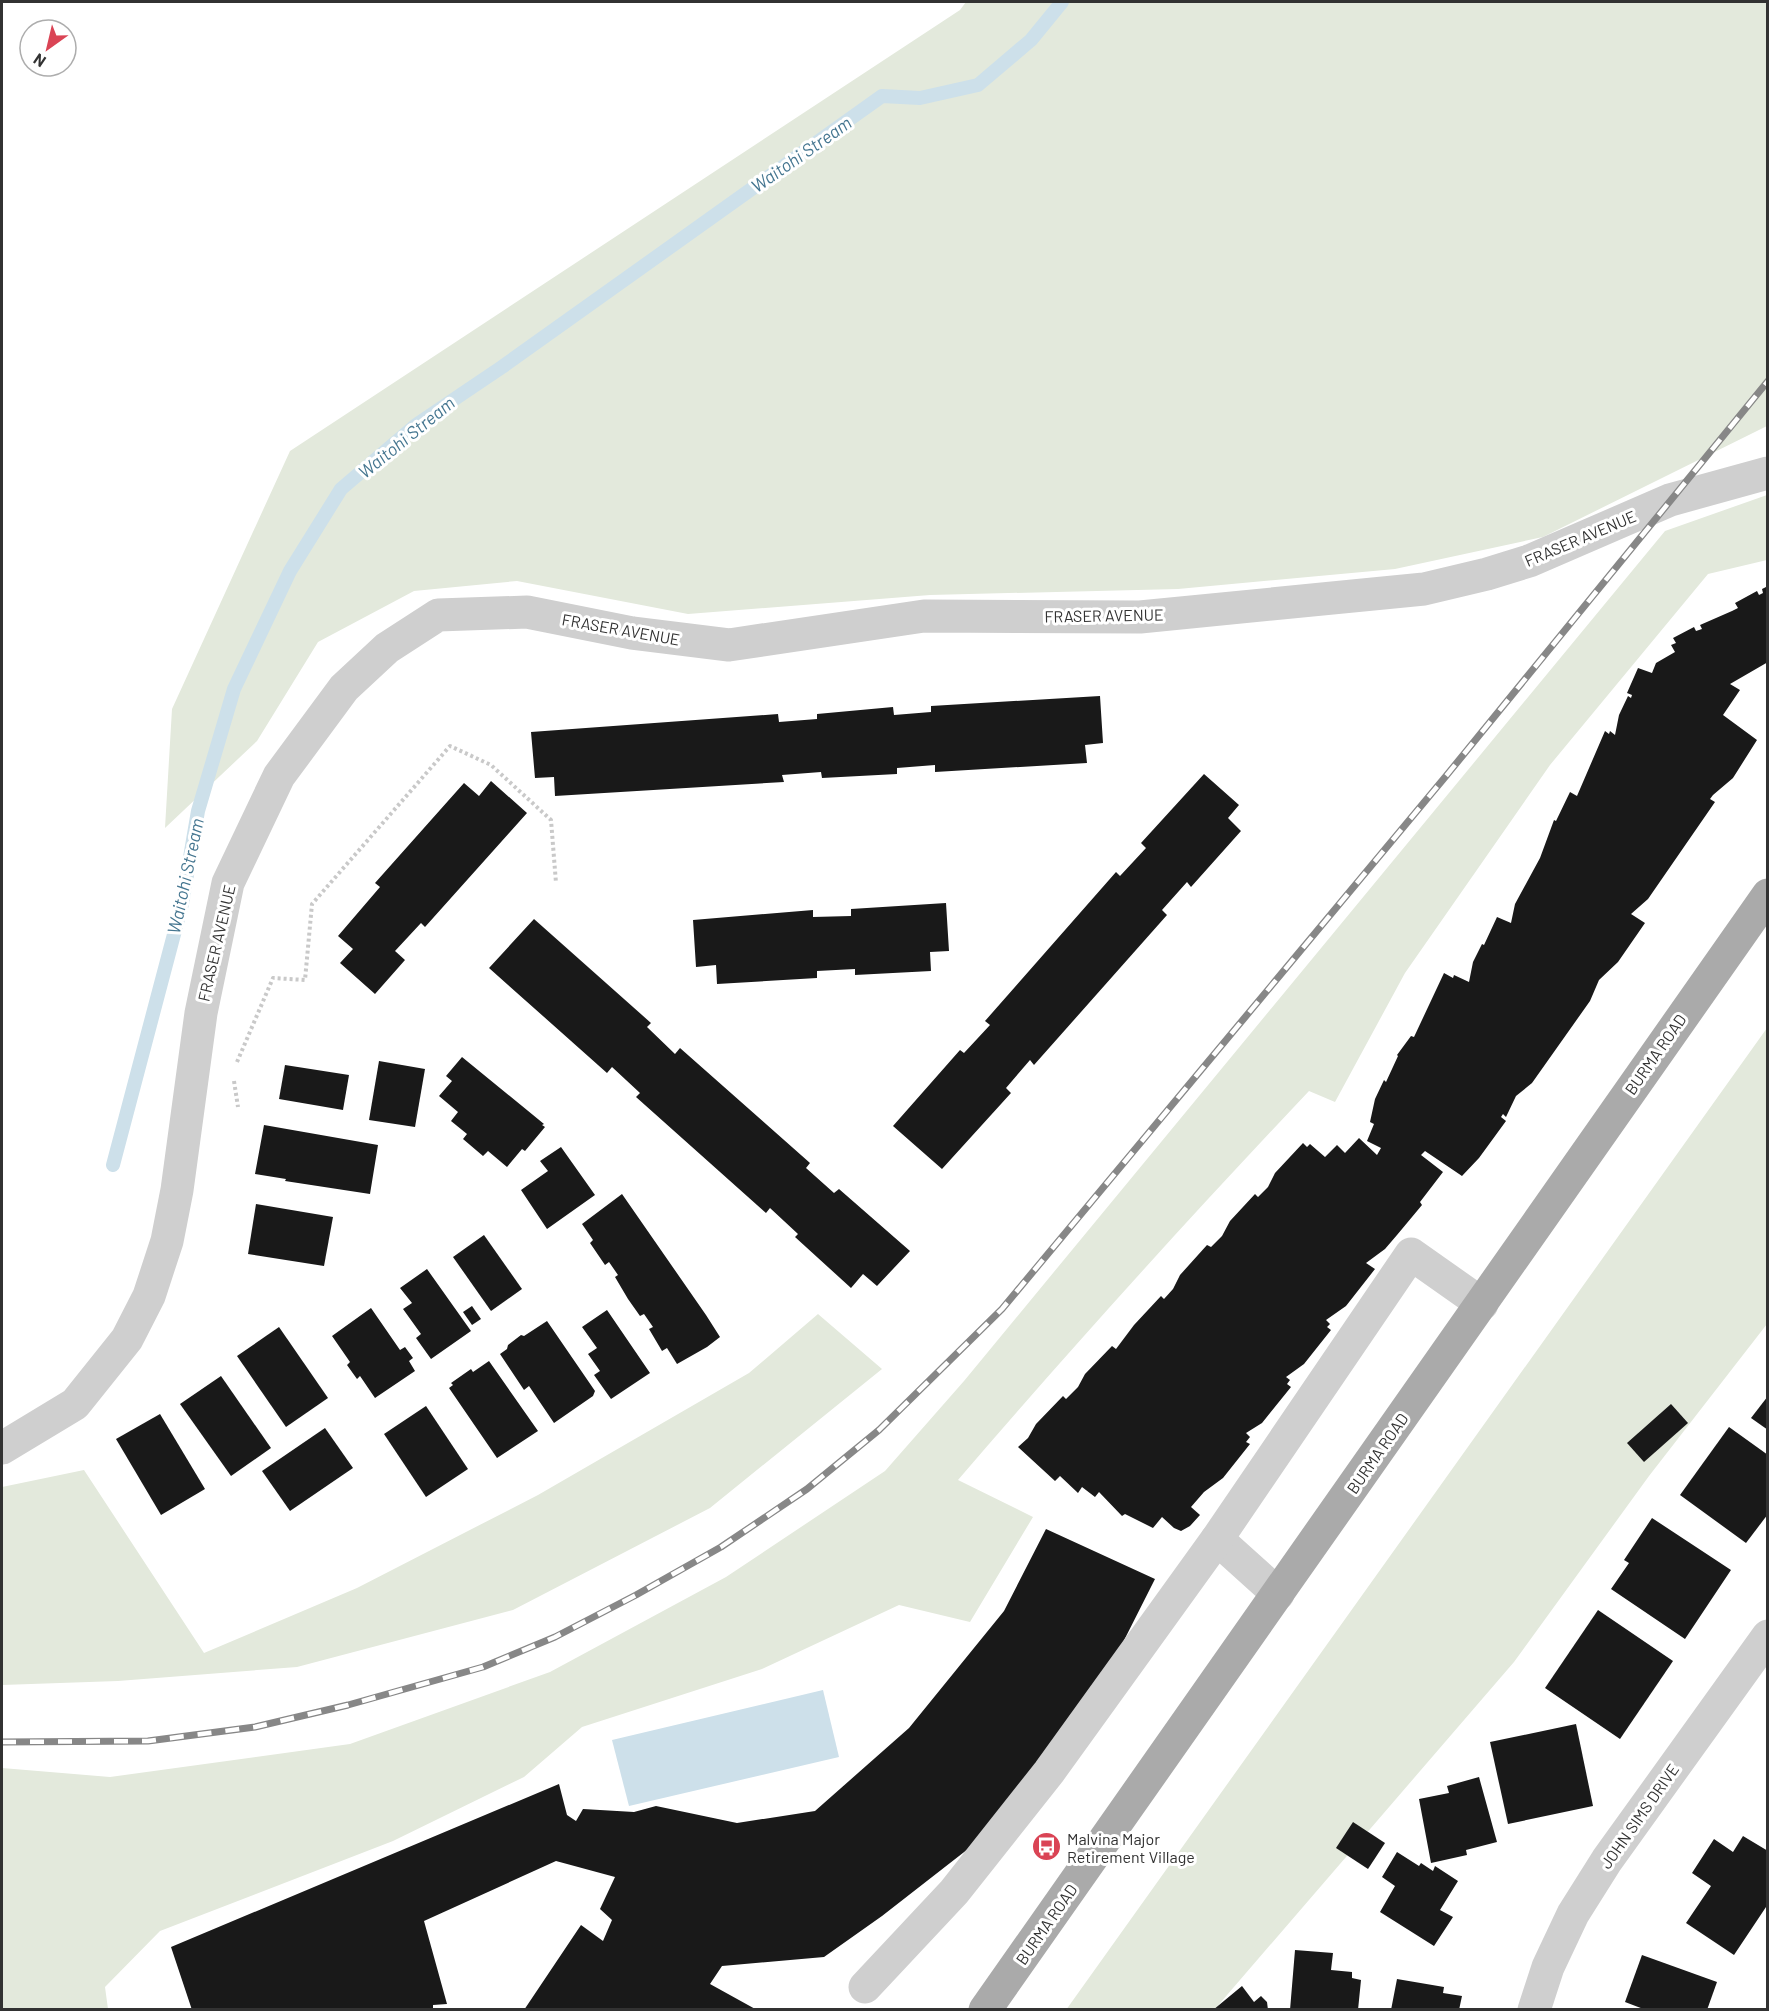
<svg xmlns="http://www.w3.org/2000/svg" width="1769" height="2011" font-family="Barlow,sans-serif">
  <style>
    .green { fill: #e3e9dc }
    .water { fill: #cde0ea }
    .lines { fill: none; stroke-linecap: round; stroke-linejoin: round }
    .stream { stroke: #cde0ea; stroke-width: 14 }
    .building { fill: #191919 }
    .path { stroke: #c9c9c9; stroke-width: 4; stroke-dasharray: 3 3; stroke-linecap: butt }
    .minor { stroke: #cfcfcf; stroke-width: 33 }
    .major { stroke: #aaa; stroke-width: 33 }
    .rail-casing { stroke: #878787; stroke-width: 7 }
    .rail { stroke: #fff; stroke-width: 4.5; stroke-dasharray: 14; stroke-linecap: butt }
    .labels { text-anchor: middle; dominant-baseline: central; stroke-width: 6; stroke-linejoin: round; paint-order: stroke }
    .street-label { font-size: 16px; fill: #323232; stroke: #fff }
    .poi-label { font-size: 16px; fill: #323232; stroke: #fff; text-anchor: start }
    .water-label { font-size: 18px; font-style: italic; fill: #457690; stroke: #fff }
  </style>
  <rect width="100%" height="100%" fill="#fff"/>
  <!-- green -->
  <g class="green">
    <path d="M 966,2 L 1767,2 L 1767,426 L 1543,537 L 1395,569 L 1178,589 L 930,595 L 688,614 L 517,581 L 414,591 L 318,642 L 257,741 L 165,828 L 172,709 L 290,451 L 960,10 Z"/>
    <path d="M 1767,495 L 1767,560 L 1708,574 L 1550,765 L 1405,973 L 1335,1102 L 1309,1091 C 1189,1218 1072,1347 958,1480 L 1033,1517 L 970,1622 L 899,1605 L 762,1669 L 582,1727 L 524,1777 L 393,1841 L 160,1931 L 105,1987 L 108,2009 L 2,2009 L 2,1768 L 110,1777 L 350,1744 L 550,1672 L 726,1577 L 885,1471 L 964,1381 L 1665,531 Z"/>
    <path d="M 1767,1028 L 1767,1324 L 1649,1476 L 1514,1662 L 1215,2009 L 1066,2010 Z"/>
    <path d="M 818,1314 L 882,1369 L 710,1508 L 513,1610 L 297,1667 L 118,1681 L 2,1685 L 2,1487 L 84,1470 L 204,1653 L 357,1588 L 538,1495 L 749,1373 Z"/>
  </g>
  <!-- water -->
  <path class="water" d="M 823,1690 L 839,1757 L 629,1806 L 612,1740 Z"/>
  <g class="lines">
    <!-- stream -->
    <path class="stream" d="M 113,1165 L 182,904 L 198,811 L 234,689 L 290,571 L 341,489 L 416,425 L 502,367 L 882,96 L 920,98 L 978,85 L 1031,40 L 1062,2"/>
  </g>
  <!-- building -->
  <g class="building">
    <path d="M 1768,586 L 1768,662 L 1730,684 L 1740,690 L 1723,715 L 1757,740 L 1733,778 L 1713,795 L 1710,799 L 1715,802 L 1648,899 L 1631,914 L 1645,923 L 1618,962 L 1599,980 L 1590,1001 L 1532,1083 L 1516,1096 L 1506,1117 L 1503,1114 L 1501,1117 L 1506,1121 L 1479,1158 L 1462,1176 L 1425,1151 L 1421,1155 L 1443,1172 L 1420,1202 L 1422,1205 L 1397,1235 L 1385,1249 L 1366,1263 L 1375,1269 L 1346,1306 L 1326,1320 L 1330,1324 L 1327,1327 L 1331,1330 L 1304,1364 L 1286,1377 L 1290,1380 L 1287,1384 L 1291,1387 L 1262,1423 L 1246,1433 L 1250,1437 L 1246,1442 L 1250,1444 L 1223,1478 L 1204,1492 L 1191,1507 L 1200,1515 L 1190,1526 L 1181,1531 L 1174,1528 L 1162,1517 L 1153,1528 L 1125,1514 L 1122,1516 L 1099,1492 L 1095,1497 L 1082,1487 L 1078,1493 L 1060,1476 L 1055,1481 L 1018,1447 L 1028,1438 L 1036,1424 L 1063,1396 L 1066,1399 L 1078,1387 L 1085,1374 L 1112,1346 L 1116,1349 L 1134,1325 L 1161,1296 L 1164,1299 L 1173,1289 L 1180,1275 L 1207,1245 L 1211,1247 L 1222,1236 L 1230,1221 L 1255,1194 L 1258,1197 L 1268,1187 L 1275,1173 L 1303,1143 L 1307,1147 L 1310,1144 L 1325,1157 L 1337,1145 L 1345,1153 L 1359,1138 L 1377,1155 L 1381,1148 L 1367,1141 L 1374,1124 L 1370,1122 L 1375,1099 L 1384,1080 L 1386,1082 L 1398,1056 L 1397,1055 L 1411,1036 L 1414,1037 L 1444,973 L 1453,978 L 1454,975 L 1469,982 L 1473,962 L 1482,944 L 1484,945 L 1497,917 L 1511,923 L 1515,904 L 1540,858 L 1554,820 L 1556,821 L 1570,792 L 1577,796 L 1605,731 L 1609,734 L 1610,731 L 1615,735 L 1619,715 L 1628,696 L 1631,698 L 1632,695 L 1627,693 L 1638,668 L 1652,673 L 1656,663 L 1675,652 L 1671,645 L 1676,643 L 1673,638 L 1694,627 L 1696,631 L 1702,629 L 1700,625 L 1732,611 L 1738,608 L 1735,603 L 1757,591 L 1759,595 L 1763,593 L 1762,589 Z"/>
    <path d="M 1100,696 L 1103,743 L 1085,745 L 1087,763 L 935,772 L 935,765 L 897,768 L 897,774 L 822,778 L 821,772 L 782,775 L 784,782 L 555,796 L 554,777 L 535,778 L 531,732 L 778,714 L 779,722 L 817,719 L 817,714 L 893,707 L 894,715 L 931,712 L 931,706 Z"/>
    <path d="M 1204,774 L 1239,805 L 1228,818 L 1241,831 L 1191,887 L 1187,882 L 1162,910 L 1167,915 L 1034,1065 L 1030,1060 L 1006,1088 L 1011,1093 L 942,1169 L 893,1126 L 960,1050 L 964,1053 L 990,1025 L 985,1021 L 1116,872 L 1120,876 L 1146,848 L 1141,843 Z"/>
    <path d="M 491,781 L 527,813 L 425,927 L 421,923 L 395,951 L 405,960 L 375,994 L 340,963 L 353,949 L 338,936 L 380,887 L 375,883 L 464,783 L 479,796 Z"/>
    <path d="M 946,903 L 949,951 L 930,952 L 931,971 L 855,975 L 855,969 L 817,971 L 817,978 L 717,984 L 716,965 L 696,967 L 693,920 L 813,910 L 813,917 L 851,916 L 851,909 Z"/>
    <path d="M 534,919 L 651,1023 L 647,1027 L 675,1054 L 680,1048 L 810,1163 L 806,1168 L 834,1193 L 839,1189 L 910,1251 L 877,1286 L 863,1274 L 851,1288 L 795,1237 L 798,1234 L 770,1208 L 766,1213 L 636,1097 L 640,1093 L 612,1067 L 607,1073 L 489,968 Z"/>
    <path d="M 462,1057 L 544,1124 L 542,1125 L 545,1127 L 525,1151 L 522,1149 L 507,1167 L 488,1151 L 483,1156 L 463,1139 L 467,1134 L 451,1121 L 458,1112 L 439,1096 L 452,1081 L 446,1076 Z"/>
    <path d="M 379,1061 L 425,1069 L 415,1127 L 369,1120 Z"/>
    <path d="M 285,1065 L 349,1075 L 343,1110 L 279,1099 Z"/>
    <path d="M 264,1125 L 378,1145 L 370,1194 L 285,1181 L 286,1179 L 255,1174 Z"/>
    <path d="M 561,1147 L 595,1195 L 547,1229 L 521,1190 L 548,1171 L 540,1161 Z"/>
    <path d="M 622,1194 L 706,1315 L 720,1337 L 707,1347 L 677,1364 L 667,1348 L 662,1351 L 649,1329 L 653,1327 L 644,1314 L 640,1316 L 628,1299 L 615,1277 L 618,1275 L 609,1262 L 605,1265 L 590,1243 L 593,1240 L 582,1224 Z"/>
    <path d="M 256,1204 L 333,1217 L 324,1266 L 248,1254 Z"/>
    <path d="M 484,1235 L 522,1289 L 491,1311 L 453,1257 Z"/>
    <path d="M 427,1269 L 471,1331 L 431,1359 L 416,1338 L 421,1334 L 403,1309 L 412,1303 L 400,1288 Z"/>
    <path d="M 472,1306 L 481,1319 L 472,1325 L 463,1312 Z"/>
    <path d="M 371,1308 L 400,1350 L 405,1347 L 413,1358 L 409,1361 L 415,1371 L 375,1398 L 360,1376 L 357,1379 L 347,1365 L 350,1362 L 332,1336 Z"/>
    <path d="M 607,1310 L 650,1373 L 611,1399 L 594,1375 L 600,1371 L 588,1354 L 597,1348 L 582,1327 Z"/>
    <path d="M 547,1321 L 595,1391 L 593,1396 L 554,1423 L 529,1386 L 524,1390 L 500,1354 L 507,1349 L 508,1345 L 521,1335 L 524,1336 Z"/>
    <path d="M 279,1327 L 328,1398 L 286,1427 L 237,1356 Z"/>
    <path d="M 489,1361 L 538,1431 L 497,1458 L 449,1388 L 453,1385 L 451,1383 L 471,1369 L 473,1372 Z"/>
    <path d="M 221,1376 L 271,1448 L 231,1476 L 180,1404 Z"/>
    <path d="M 1768,1396 L 1768,1430 L 1751,1418 Z"/>
    <path d="M 1671,1404 L 1688,1423 L 1644,1462 L 1627,1443 Z"/>
    <path d="M 426,1406 L 468,1469 L 426,1497 L 384,1434 Z"/>
    <path d="M 160,1414 L 205,1489 L 161,1515 L 116,1439 Z"/>
    <path d="M 1729,1427 L 1768,1455 L 1768,1514 L 1746,1543 L 1680,1495 Z"/>
    <path d="M 325,1428 L 353,1468 L 290,1511 L 262,1471 Z"/>
    <path d="M 1652,1518 L 1731,1570 L 1685,1639 L 1611,1589 L 1629,1563 L 1624,1560 Z"/>
    <path d="M 1046,1529 L 1155,1579 L 1105,1678 L 968,1849 L 882,1916 L 824,1957 L 722,1966 L 710,1984 L 757,2010 L 524,2010 L 581,1925 L 603,1941 L 612,1920 L 600,1909 L 615,1877 L 556,1861 L 424,1921 L 447,2004 L 433,2005 L 433,2010 L 192,2010 L 171,1947 L 559,1784 L 567,1815 L 576,1821 L 583,1809 L 634,1812 L 656,1806 L 737,1823 L 815,1811 L 909,1728 L 1004,1611 Z"/>
    <path d="M 1598,1610 L 1673,1661 L 1620,1739 L 1545,1688 Z"/>
    <path d="M 1576,1724 L 1593,1806 L 1508,1824 L 1490,1742 Z"/>
    <path d="M 1479,1777 L 1497,1842 L 1466,1850 L 1467,1855 L 1431,1863 L 1419,1799 L 1449,1793 L 1447,1786 Z"/>
    <path d="M 1353,1822 L 1385,1843 L 1368,1869 L 1336,1848 Z"/>
    <path d="M 1743,1836 L 1768,1851 L 1768,1904 L 1734,1955 L 1686,1923 L 1711,1886 L 1692,1873 L 1714,1839 L 1733,1852 Z"/>
    <path d="M 1397,1852 L 1419,1866 L 1421,1863 L 1433,1871 L 1435,1866 L 1458,1881 L 1440,1910 L 1453,1917 L 1434,1946 L 1380,1912 L 1395,1886 L 1382,1877 Z"/>
    <path d="M 1295,1950 L 1333,1953 L 1331,1970 L 1352,1972 L 1352,1978 L 1361,1980 L 1358,2010 L 1290,2010 Z"/>
    <path d="M 1642,1955 L 1717,1982 L 1707,2010 L 1646,2010 L 1625,2002 Z"/>
    <path d="M 1397,1979 L 1444,1987 L 1443,1993 L 1462,1996 L 1459,2010 L 1391,2010 Z"/>
    <path d="M 1242,1986 L 1254,2002 L 1261,1996 L 1267,2002 L 1268,2010 L 1213,2010 Z"/>
  </g>
  <g class="lines">
    <!-- path -->
    <g class="path">
      <path d="M 237,1062 L 273,978 L 305,980 L 312,904 L 450,746 L 491,765 L 551,820 L 556,883"/>
      <path d="M 234,1081 L 238,1107"/>
    </g>
    <!-- minor -->
    <g class="minor">
      <path d="M 2,1448 L 75,1404 L 127,1339 L 149,1296 L 167,1241 L 177,1190 L 201,1013 L 228,883 L 279,776 L 344,688 L 387,648 L 438,615 L 527,612 L 632,633 L 729,645 L 924,616 L 1140,617 L 1424,589 L 1487,574 L 1529,561 L 1670,500 L 1768,473"/>
      <path d="M 1217,1539 L 1278,1594"/>
      <path d="M 865,1987 L 954,1892 L 1049,1772 L 1217,1539 L 1411,1254 L 1482,1304"/>
      <path d="M 1534,2010 L 1548,1967 L 1573,1914 L 1607,1860 L 1768,1636"/>
    </g>
    <!-- major -->
    <path class="major" d="M 985,2010 L 1768,895"/>
    <defs>
      <path id="rail" d="M 2,1742 L 148,1741 L 255,1727 L 348,1705 L 483,1667 L 555,1637 L 636,1595 L 721,1547 L 807,1489 L 879,1430 L 1002,1309 L 1446,776 L 1768,381"/>
    </defs>
    <!-- rail casing -->
    <use href="#rail" class="rail-casing"/>
    <!-- rail -->
    <use href="#rail" class="rail"/>
  </g>
  <!-- icons -->
  <defs>
    <symbol id="bus-disc" viewBox="-11 -11 22 22"><circle r="9.5" fill="#da4455" stroke="#fff"/><path d="M-5-6H5V4H4V6H2V4H-2V6H-4V4H-5ZM-3.5-4V0h7V-4ZM-3.5 1.2v1.5H-2V1.2ZM2 1.2v1.5H3.5V1.2Z" fill="#fff"/></symbol>
  </defs>
  <g fill-rule="evenodd">
    <use href="#bus-disc" x="1030" y="1830" width="33" height="33"/>
  </g>
  <g class="labels">
    <!-- street labels -->
    <g class="street-label">
      <text transform="translate(1580 538) rotate(-23)">FRASER AVENUE</text>
      <text transform="translate(1104 615) rotate(-1)">FRASER AVENUE</text>
      <text transform="translate(621 629) rotate(10)">FRASER AVENUE</text>
      <text transform="translate(216 943) rotate(-77)">FRASER AVENUE</text>
      <text transform="translate(1655 1054) rotate(-55)">BURMA ROAD</text>
      <text transform="translate(1377 1453) rotate(-55)">BURMA ROAD</text>
      <text transform="translate(1639 1816) rotate(-55)">JOHN SIMS DRIVE</text>
      <text transform="translate(1046 1924) rotate(-55)">BURMA ROAD</text>
    </g>
    <!-- poi labels -->
    <g class="poi-label">
      <text x="1067" y="1838">Malvina Major<tspan x="1067" dy="18">Retirement Village</tspan></text>
    </g>
    <!-- water labels -->
    <g class="water-label">
      <text transform="translate(801 154) rotate(-35)">Waitohi Stream</text>
      <text transform="translate(406 437) rotate(-39)">Waitohi Stream</text>
      <text transform="translate(185 876) rotate(-78)">Waitohi Stream</text>
    </g>
  </g>
  <!-- border -->
  <rect width="1769" height="2011" fill="none" stroke="#323232" stroke-width="6"/>
  <!-- north arrow -->
  <g transform="translate(48 48) rotate(214)"><circle r="28" fill="#ffffff" stroke="#adadad" stroke-width="1.5"/>
  <path d="M0-4.5L10 22L0 15L-10 22Z" fill="#da4455"/>
  <text y="-9" font-size="16" font-weight="bold" text-anchor="middle" fill="#323232">N</text>
  </g>
</svg>
